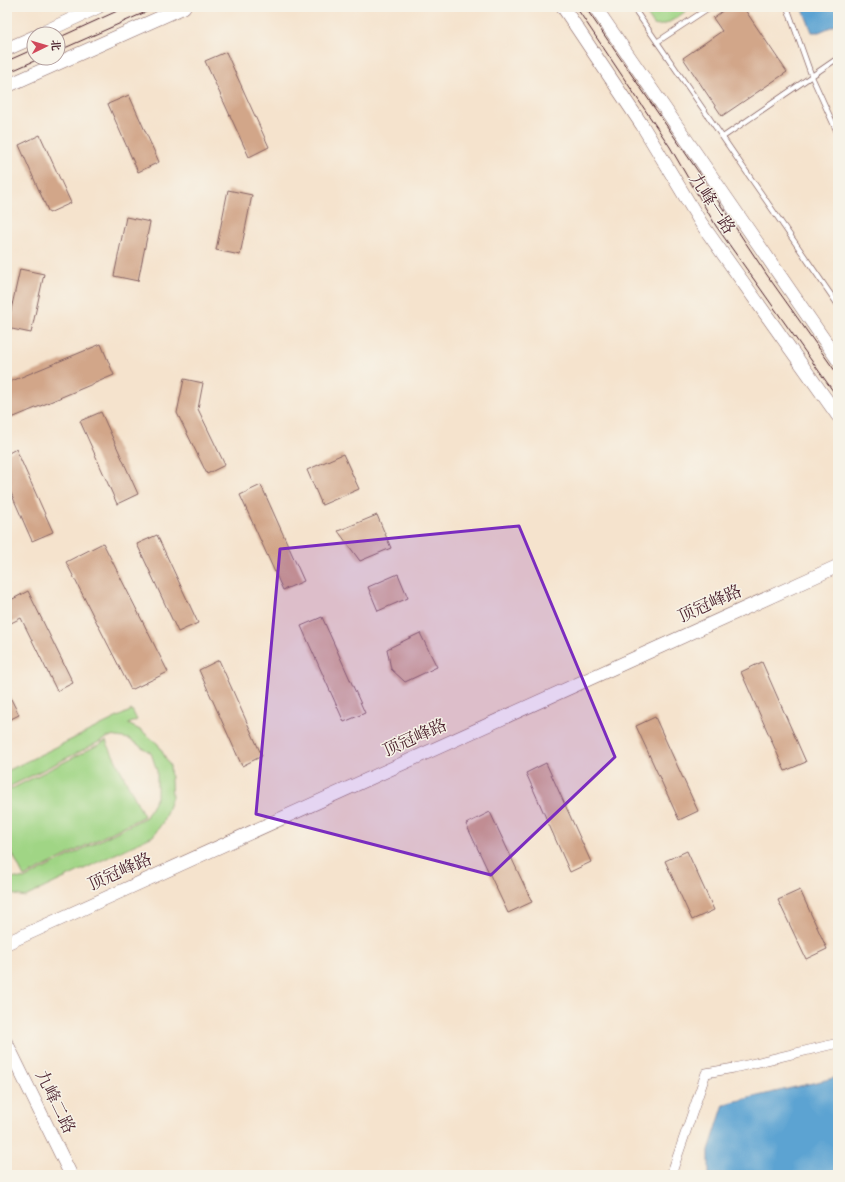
<svg xmlns="http://www.w3.org/2000/svg" width="845" height="1182" font-family="'IM FELL DW Pica','Noto Serif SC',serif">
  <style>
    .green { fill: #a0d585; stroke: #757a58 }
    .water { fill: #5ca3d2; stroke: #53617e }
    .building { fill: #d2a689 }
    .lines { fill: none; stroke-linecap: round; stroke-linejoin: round }
    .lane-casing { stroke: #866464; stroke-width: 6 }
    .street-casing { stroke: #866464; stroke-width: 10 }
    .secondary-casing { stroke: #866464; stroke-width: 14 }
    .lane { stroke: #fff; stroke-width: 4.5 }
    .street { stroke: #fff; stroke-width: 9 }
    .secondary { stroke: #fff; stroke-width: 13 }
    .tram { stroke: #4a1f2b; stroke-width: 1 }
    .marked { fill: #7b2cbf; fill-opacity: 0.2; stroke: #7b2cbf; stroke-width: 3; stroke-linejoin: round }
    .labels { text-anchor: middle; dominant-baseline: central; stroke-width: 3; stroke-linejoin: round; paint-order: stroke }
    .street-label { font-size: 17px; fill: #4a1f2b; stroke: #f7f3e8 }
  </style>
  <rect width="100%" height="100%" fill="#f7f3e8"/>
  <filter id="ink" filterUnits="userSpaceOnUse"><feTurbulence type="fractalNoise" baseFrequency=".025" numOctaves="2"/><feDisplacementMap in="SourceGraphic" scale="8" xChannelSelector="R" yChannelSelector="G"/><feConvolveMatrix kernelMatrix="1 2 1 2 8 2 1 2 1" color-interpolation-filters="sRGB"/></filter>
  <filter id="wash" filterUnits="userSpaceOnUse"><feTurbulence type="fractalNoise" baseFrequency=".012" numOctaves="4" result="noise"/><feDisplacementMap in="SourceGraphic" scale="16" xChannelSelector="R" yChannelSelector="G"/><feGaussianBlur stdDeviation="0.9" result="paint"/><feColorMatrix in="noise" values="0 0 0 0 0 0 0 0 0 0 0 0 0 0 0 0 0 1.4 0 .05"/><feComposite in="paint" operator="in"/></filter>
  <g filter="url(#wash)">
    <rect width="100%" height="100%" fill="#f5e3cd"/>
    <!-- green -->
    <g class="green">
      <path d="M 642,7 L 691,7 C 683,13 664,29 654,25 Z"/>
      <path d="M 132,710 L 137,720 L 128,724 L 142,731 L 158,744 L 170,766 L 172,797 L 163,822 L 153,836 L 25,897 L 7,893 L 7,877 L 24,879 L 146,817 L 157,797 L 157,771 L 151,753 L 129,739 L 111,736 L 7,788 L 7,771 Z"/>
      <path d="M 106,741 L 144,816 L 24,877 L 7,843 L 7,791 Z"/>
    </g>
    <!-- water -->
    <g class="water">
      <path d="M 802,7 L 838,7 L 838,24 L 819,32 L 812,32 Z"/>
      <path d="M 838,1077 L 838,1175 L 709,1175 L 709,1150 L 724,1104 Z"/>
    </g>
    <g id="blocks">
      <!-- building -->
      <g class="building">
        <path d="M 728,7 L 743,7 L 787,72 L 722,116 L 683,58 L 722,31 L 713,18 Z"/>
        <path d="M 226,52 L 269,147 L 249,157 L 205,61 Z"/>
        <path d="M 129,95 L 159,162 L 138,172 L 108,104 Z"/>
        <path d="M 40,135 L 71,203 L 49,213 L 19,145 Z"/>
        <path d="M 228,190 L 252,195 L 240,255 L 216,250 Z"/>
        <path d="M 126,217 L 150,222 L 138,281 L 114,276 Z"/>
        <path d="M 20,269 L 44,274 L 31,333 L 7,328 Z"/>
        <path d="M 101,344 L 114,375 L 7,420 L 7,383 Z"/>
        <path d="M 184,379 L 203,383 L 198,409 L 225,465 L 207,474 L 177,413 Z"/>
        <path d="M 101,412 L 138,494 L 117,504 L 80,421 Z"/>
        <path d="M 16,449 L 53,532 L 32,541 L 7,484 L 7,454 Z"/>
        <path d="M 343,454 L 359,489 L 322,505 L 307,470 Z"/>
        <path d="M 261,485 L 304,581 L 283,590 L 240,495 Z"/>
        <path d="M 377,515 L 391,548 L 360,561 L 338,531 Z"/>
        <path d="M 157,535 L 198,623 L 178,632 L 137,544 Z"/>
        <path d="M 103,543 L 168,672 L 131,690 L 66,562 Z"/>
        <path d="M 398,574 L 408,598 L 378,611 L 368,587 Z"/>
        <path d="M 28,591 L 73,683 L 57,691 L 21,618 L 7,625 L 7,602 Z"/>
        <path d="M 322,617 L 365,713 L 344,722 L 301,626 Z"/>
        <path d="M 420,633 L 437,667 L 405,682 L 391,669 L 387,649 Z"/>
        <path d="M 219,660 L 262,756 L 242,766 L 199,670 Z"/>
        <path d="M 762,662 L 806,762 L 785,771 L 741,672 Z"/>
        <path d="M 7,691 L 19,715 L 7,721 Z"/>
        <path d="M 655,717 L 698,811 L 679,820 L 636,726 Z"/>
        <path d="M 546,763 L 591,862 L 570,872 L 526,773 Z"/>
        <path d="M 490,812 L 532,902 L 508,913 L 466,824 Z"/>
        <path d="M 687,851 L 714,910 L 692,920 L 665,861 Z"/>
        <path d="M 800,890 L 827,949 L 806,959 L 778,900 Z"/>
      </g>
    </g>
  </g>
  <g filter="url(#ink)">
    <use href="#blocks" fill-opacity="0" stroke="#866464" stroke-width="1"/>
    <g class="lines">
      <defs>
        <g id="lane">
          <path d="M 633,7 L 838,305"/>
          <path d="M 787,7 L 812,77 L 838,134"/>
          <path d="M 657,42 L 710,7"/>
          <path d="M 723,137 L 838,58"/>
        </g>
        <path id="street" d="M 671,1175 L 706,1073 L 734,1068 L 838,1043"/>
        <g id="secondary">
          <path d="M 563,7 L 642,125 L 701,223 L 838,416"/>
          <path d="M 595,7 L 838,360"/>
          <path d="M 40,34 L 98,7"/>
          <path d="M 7,49 L 34,37"/>
          <path d="M 7,86 L 184,7"/>
          <path d="M 7,943 L 838,566"/>
          <path d="M 7,1044 L 71,1175"/>
        </g>
      </defs>
      <!-- lane casing -->
      <use href="#lane" class="lane-casing"/>
      <!-- street casing -->
      <use href="#street" class="street-casing"/>
      <!-- secondary casing -->
      <use href="#secondary" class="secondary-casing"/>
      <!-- lane -->
      <use href="#lane" class="lane"/>
      <!-- street -->
      <use href="#street" class="street"/>
      <!-- secondary -->
      <use href="#secondary" class="secondary"/>
      <!-- tram -->
      <g class="tram">
        <path d="M 576,7 L 670,147 L 716,226 L 838,398"/>
        <path d="M 585,7 L 706,183 L 767,275 L 838,375"/>
        <path d="M 58,38 L 126,7"/>
        <path d="M 58,51 L 157,7"/>
        <path d="M 7,61 L 34,49"/>
        <path d="M 7,73 L 41,58"/>
      </g>
    </g>
  </g>
  <!-- marked area -->
  <path class="marked" d="M 519,526 L 615,757 L 491,875 L 256,814 L 280,549 Z"/>
  <g class="labels">
    <!-- street labels -->
    <g class="street-label">
      <text transform="translate(712 204) rotate(57)">九峰一路</text>
      <text transform="translate(710 604) rotate(-24)">顶冠峰路</text>
      <text transform="translate(415 738) rotate(-24)">顶冠峰路</text>
      <text transform="translate(120 872) rotate(-24)">顶冠峰路</text>
      <text transform="translate(55 1102) rotate(64)">九峰二路</text>
    </g>
  </g>
  <!-- margin -->
  <rect width="845" height="1182" fill="none" stroke="#f7f3e8" stroke-width="24"/>
  <!-- north arrow -->
  <g transform="translate(46 46) rotate(85)"><circle r="19" fill="#f7f3e8" stroke="#b29e9c"/>
  <path d="M0-3L7 15L0 10L-7 15Z" fill="#d1495b"/>
  <text y="-6" font-size="11" font-weight="bold" text-anchor="middle" fill="#4a1f2b">北</text>
  </g>
</svg>
